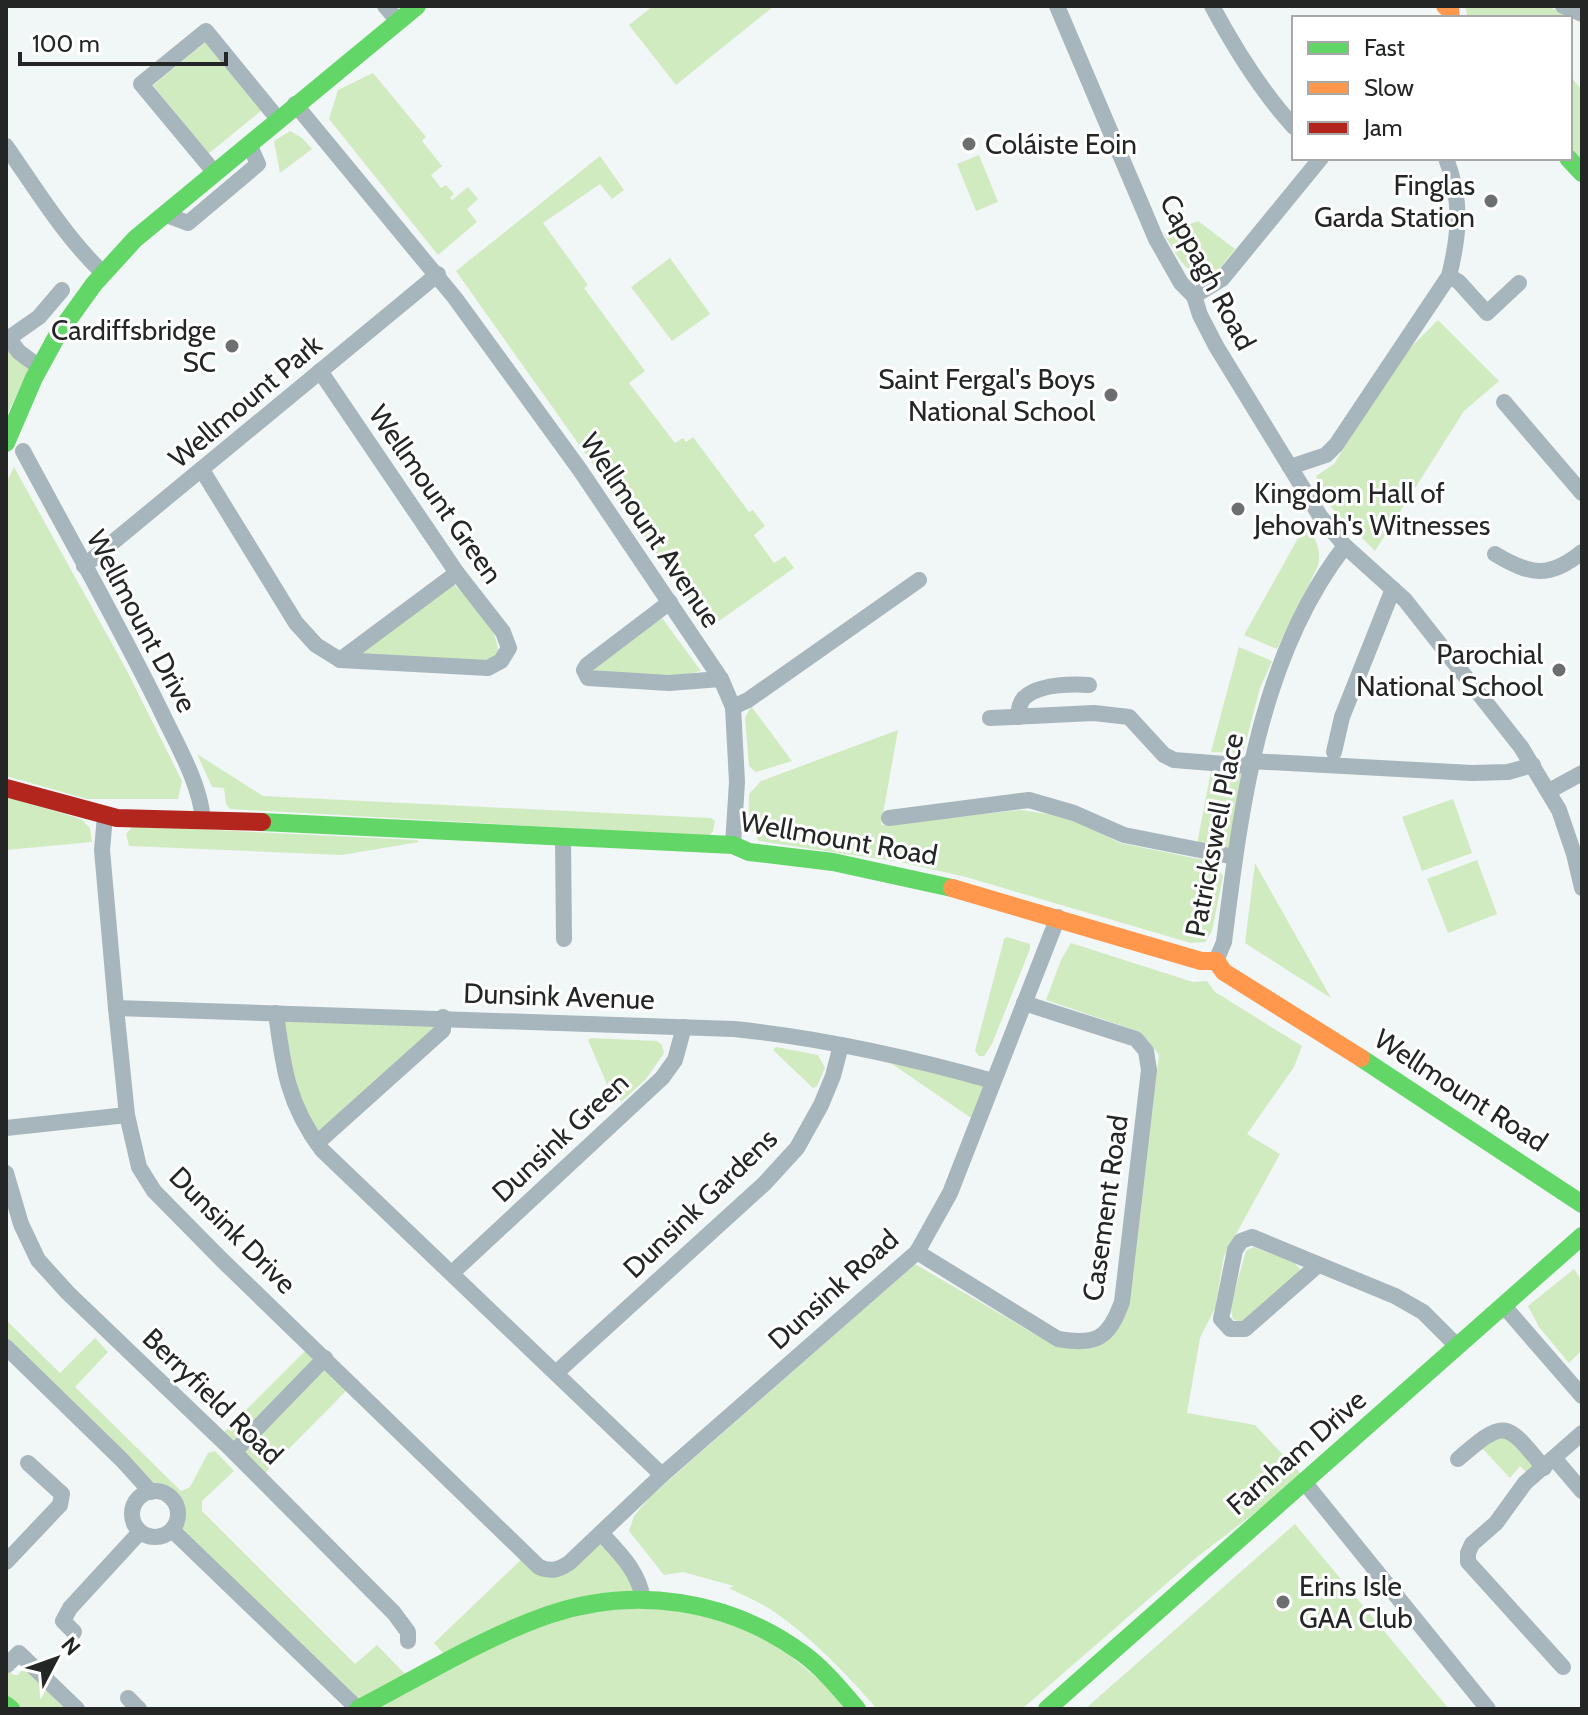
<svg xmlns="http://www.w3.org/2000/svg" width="1588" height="1715" font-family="Cabin,sans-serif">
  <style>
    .green { fill: #d1ebc1 }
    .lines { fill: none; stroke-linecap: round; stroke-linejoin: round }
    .street { stroke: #a7b5bc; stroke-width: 16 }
    .fast { stroke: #63d668; stroke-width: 18 }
    .slow { stroke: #ff974d; stroke-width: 18 }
    .jam { stroke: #b3261e; stroke-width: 18 }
    .poi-dot { fill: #6c6f6f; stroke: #fff; stroke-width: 3 }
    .labels { text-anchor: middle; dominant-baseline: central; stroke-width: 6; stroke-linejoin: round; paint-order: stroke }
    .poi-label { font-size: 28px; fill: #242626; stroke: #fff; text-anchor: end }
    .street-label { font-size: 28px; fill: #242626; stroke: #fff }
  </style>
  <rect width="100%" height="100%" fill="#f1f6f6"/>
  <!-- green -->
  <g class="green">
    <path d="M 653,6 L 774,6 L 676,85 L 629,25 Z"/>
    <path d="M 1465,6 L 1548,6 L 1565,15 L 1566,18 L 1468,18 Z"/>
    <path d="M 207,41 L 262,110 L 208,154 L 153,85 Z"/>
    <path d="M 373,73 L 426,137 L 422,141 L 442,166 L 431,175 L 441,188 L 446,185 L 454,194 L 450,198 L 452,200 L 468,187 L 478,199 L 467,209 L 477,222 L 438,255 L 329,119 L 338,90 Z"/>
    <path d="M 1570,76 L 1582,90 L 1582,161 L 1570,148 Z"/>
    <path d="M 290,131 L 302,138 L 312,149 L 280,173 L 274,141 Z"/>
    <path d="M 979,155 L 998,202 L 976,211 L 957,164 Z"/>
    <path d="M 600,156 L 624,190 L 612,199 L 600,184 L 543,223 L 588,285 L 584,288 L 645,371 L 629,383 L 675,443 L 683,438 L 686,442 L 693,437 L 749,512 L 753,510 L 765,526 L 754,535 L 774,563 L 785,556 L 794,568 L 709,628 L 456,271 Z"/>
    <path d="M 1198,221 L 1235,249 L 1213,277 C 1186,278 1177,255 1164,234 Z"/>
    <path d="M 670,258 L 710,314 L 672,341 L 631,287 Z"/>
    <path d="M 1438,320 L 1499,381 L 1464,411 L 1375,551 L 1329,505 L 1316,476 L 1334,464 L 1400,358 Z"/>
    <path d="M 6,351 C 19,355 24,360 29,372 L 6,416 Z"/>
    <path d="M 14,467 L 126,669 L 182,781 L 178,799 L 87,799 L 6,776 L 6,483 Z"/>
    <path d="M 1306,524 C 1315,538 1322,549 1318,566 L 1277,649 L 1244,635 Z"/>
    <path d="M 452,583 C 472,600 501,630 498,658 L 485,665 L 362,657 L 361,649 Z"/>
    <path d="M 662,618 L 701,671 L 673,677 L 593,671 L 601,660 Z"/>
    <path d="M 1239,647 L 1272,661 L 1260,688 L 1243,753 L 1211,752 Z"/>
    <path d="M 751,706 L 792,761 L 756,772 L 749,766 L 745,718 Z"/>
    <path d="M 898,730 L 881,825 L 1020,810 L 1069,817 L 1120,843 L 1213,862 L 1223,876 L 1212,931 L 1205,942 L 1191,943 L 966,877 L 900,862 L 759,841 C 746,826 749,813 749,794 L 761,781 Z"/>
    <path d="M 197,754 L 263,796 L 711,818 L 715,821 L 713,831 L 709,836 L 230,809 L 226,804 L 224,788 L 212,787 Z"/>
    <path d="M 1212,766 L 1250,766 L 1235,857 L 1197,844 Z"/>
    <path d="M 6,796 L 81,819 L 90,828 L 92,842 L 6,850 Z"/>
    <path d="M 1453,799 L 1472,853 L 1422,871 L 1402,817 Z"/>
    <path d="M 133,826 L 417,840 L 419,842 L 342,855 L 129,846 L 126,834 Z"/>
    <path d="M 1477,860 L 1497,914 L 1448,933 L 1427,879 Z"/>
    <path d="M 1255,863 L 1331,998 L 1245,943 Z"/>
    <path d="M 1007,937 L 1030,944 L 1030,949 L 992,1044 L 984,1056 L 979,1056 L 975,1051 L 1004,939 Z"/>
    <path d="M 1071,943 L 1193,982 L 1207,981 L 1215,992 L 1302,1046 L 1294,1067 L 1247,1134 L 1280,1154 L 1224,1256 L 1215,1308 L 1200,1338 L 1187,1413 L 1255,1425 L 1303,1476 L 1197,1557 L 1022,1709 L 877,1709 C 845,1673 813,1638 773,1611 C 760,1602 744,1596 729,1588 L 734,1586 L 683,1572 L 664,1575 L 629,1531 L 634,1516 L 651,1496 L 915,1264 L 1055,1346 L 1081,1349 L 1097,1346 L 1126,1303 L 1159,1055 L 1140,1032 L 1046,1000 L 1061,960 Z"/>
    <path d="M 276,1014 L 453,1019 L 317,1142 L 302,1122 Z"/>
    <path d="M 590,1038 L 657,1041 L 662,1045 L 664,1053 L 646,1079 L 622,1101 L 612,1096 L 588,1040 Z"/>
    <path d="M 776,1047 L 818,1055 L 825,1068 L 817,1086 L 813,1088 L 773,1050 Z"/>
    <path d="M 876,1053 L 993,1081 L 977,1122 Z"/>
    <path d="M 1253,1247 L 1294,1262 L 1302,1272 L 1249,1319 L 1240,1322 L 1233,1319 L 1230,1307 L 1246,1251 Z"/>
    <path d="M 1574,1269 L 1582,1281 L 1582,1350 L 1569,1363 L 1539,1327 L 1528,1306 Z"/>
    <path d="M 6,1320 L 60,1373 L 95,1338 L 108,1352 L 75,1387 L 181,1491 L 190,1487 L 208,1453 L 215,1451 L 234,1471 L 202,1501 L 202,1511 L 355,1664 L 377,1645 L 409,1678 L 355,1704 L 171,1525 L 177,1508 L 171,1494 L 155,1486 L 6,1341 Z"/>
    <path d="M 311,1345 L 352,1385 L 260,1478 L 219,1437 Z"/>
    <path d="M 1501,1435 L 1514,1441 L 1535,1465 L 1527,1473 L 1520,1466 L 1510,1478 L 1480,1446 Z"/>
    <path d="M 1295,1524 L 1449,1709 L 1085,1709 Z"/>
    <path d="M 601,1533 L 641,1590 L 749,1622 L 855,1709 L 359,1709 L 451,1662 L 434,1643 L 526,1555 L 549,1571 Z"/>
    <path d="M 24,1667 L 65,1709 L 11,1709 L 6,1705 L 6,1668 L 13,1675 L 18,1675 Z"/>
  </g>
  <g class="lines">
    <!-- street -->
    <g class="street">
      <path d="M 385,6 L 398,21"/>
      <path d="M 1057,6 L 1156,239 L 1181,283 L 1194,296 L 1200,315 L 1216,346 L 1320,516 L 1345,546 L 1405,600 L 1521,747 L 1559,810 L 1574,854 L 1582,888"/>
      <path d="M 1212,6 C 1235,49 1261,91 1294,127"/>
      <path d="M 1563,6 L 1582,14"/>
      <path d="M 295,104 L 455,298 L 580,470 L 721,679 L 733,707 L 737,782 L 733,845"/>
      <path d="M 6,146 C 36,189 65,237 103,273"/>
      <path d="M 215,173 L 141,84 L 206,31 L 278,119"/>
      <path d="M 164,214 L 188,223 L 258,164 L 249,144"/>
      <path d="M 1449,276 L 1459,282 L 1487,313 L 1519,283"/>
      <path d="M 1194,296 L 1222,279 L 1321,158"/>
      <path d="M 8,338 L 19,352 L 39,367"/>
      <path d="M 6,340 L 39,317 L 62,290"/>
      <path d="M 1504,402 L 1582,493"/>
      <path d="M 23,451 C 69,537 118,623 161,711 C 177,745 199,781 203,819"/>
      <path d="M 1290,467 L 1326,455 L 1336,445 L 1449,276 C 1460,232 1462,201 1446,158"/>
      <path d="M 202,470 L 296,623 L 316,645 L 340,660 L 488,668 L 501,661 L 509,648 L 503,632 L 457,573 L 320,371"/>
      <path d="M 1495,554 C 1530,575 1549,579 1582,552"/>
      <path d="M 84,566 L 438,274"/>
      <path d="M 670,602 L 587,665 L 584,670 L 588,678 L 669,683 L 721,679"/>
      <path d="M 340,660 L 457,573"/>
      <path d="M 733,707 L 748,700 L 919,580"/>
      <path d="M 1018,717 C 1019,710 1019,703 1024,698 C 1039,684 1071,684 1089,685"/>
      <path d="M 990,718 L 1094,713 L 1129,717 L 1164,755 L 1174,760 L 1250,766"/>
      <path d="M 1334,752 L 1342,717 L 1393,589"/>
      <path d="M 1251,761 L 1472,773 L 1508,772 L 1533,765"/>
      <path d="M 1549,791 L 1582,773"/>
      <path d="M 105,816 L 102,850 L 116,1008 L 127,1115 L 139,1167 L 154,1191 L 222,1260 L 539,1567 C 552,1572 558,1570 569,1563 L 662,1475 L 917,1252 L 950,1193 L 1058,917"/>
      <path d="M 889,818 L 1029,800 L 1074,813 L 1124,835 L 1235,857"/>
      <path d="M 563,838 L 564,939"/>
      <path d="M 1216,961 L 1224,942 C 1241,807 1259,657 1345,546"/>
      <path d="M 116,1008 L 734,1029 C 822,1038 908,1057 993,1081"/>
      <path d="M 276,1013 C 283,1068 288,1105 322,1150 L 662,1475"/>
      <path d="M 6,1128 L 127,1115"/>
      <path d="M 317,1143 L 443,1030 L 443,1017"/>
      <path d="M 6,1173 L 21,1224 L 38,1260 L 68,1293 L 234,1452 L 394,1613 L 408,1632 L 408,1641"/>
      <path d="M 917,1252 L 1058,1339 C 1096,1345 1108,1340 1122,1302 L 1149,1070 L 1146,1051 L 1136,1039 L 1024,1003"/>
      <path d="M 1318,1265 L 1245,1329 L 1230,1329 L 1221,1319 L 1235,1250 L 1241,1241 L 1252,1237 L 1395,1296 L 1423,1312 L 1457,1346"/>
      <path d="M 452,1273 L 662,1078 L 675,1060 L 684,1027"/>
      <path d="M 1503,1305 L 1582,1396"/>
      <path d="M 6,1347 L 122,1460 L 151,1492"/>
      <path d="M 557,1372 L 764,1184 L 797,1148 L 821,1105 L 833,1076 L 841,1045"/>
      <path d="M 234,1452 L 325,1358"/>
      <path d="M 1554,1458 L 1582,1491"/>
      <path d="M 1458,1459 C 1505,1419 1505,1420 1544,1468"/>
      <path d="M 1305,1483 L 1488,1709"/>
      <circle cx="155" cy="1514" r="23"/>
      <path d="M 172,1530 L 358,1709"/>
      <path d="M 601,1533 C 620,1554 638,1570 643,1599"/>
      <path d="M 6,1562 L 60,1505 L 62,1494 L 28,1463"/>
      <path d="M 74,1632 L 63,1621 L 70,1608 L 140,1532"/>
      <path d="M 7,1665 L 19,1653 L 77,1709"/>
      <path d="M 1563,1667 L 1468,1562 L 1468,1553 L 1472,1544 L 1496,1523 L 1525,1483 L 1582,1433"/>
      <path d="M 128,1698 L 139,1709"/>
    </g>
    <!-- fast -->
    <g class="fast">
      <path d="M 1568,158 L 1582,173"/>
      <path d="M 6,443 L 34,378 L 58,334 L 94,284 L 135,239 L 417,6"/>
      <path d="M 262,822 L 733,845 L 749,852 L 833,862 L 952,888"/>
      <path d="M 1361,1058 L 1582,1204"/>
      <path d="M 6,1705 L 11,1709"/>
      <path d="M 358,1709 C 420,1677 482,1638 548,1615 C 634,1585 729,1600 802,1653 C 823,1668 840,1689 857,1709"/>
      <path d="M 1047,1709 L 1582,1236"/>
    </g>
    <!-- slow -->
    <g class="slow">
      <path d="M 1445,6 L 1450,10 L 1451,18"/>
      <path d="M 952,888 L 1201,961 L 1216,961 L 1224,972 L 1361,1058"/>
    </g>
    <!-- jam -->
    <path class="jam" d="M 6,788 L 117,818 L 262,822"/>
  </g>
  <!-- markers -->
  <g class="poi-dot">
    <circle cx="969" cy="144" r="8"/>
    <circle cx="1491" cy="201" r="8"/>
    <circle cx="232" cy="346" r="8"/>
    <circle cx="1111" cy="395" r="8"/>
    <circle cx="1238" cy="509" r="8"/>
    <circle cx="1559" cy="670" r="8"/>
    <circle cx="1283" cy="1602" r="8"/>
  </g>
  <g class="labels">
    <!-- poi labels -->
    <g class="poi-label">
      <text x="985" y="144" text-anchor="start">Coláiste Eoin</text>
      <text x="1475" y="185">Finglas<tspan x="1475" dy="32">Garda Station</tspan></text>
      <text x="216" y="330">Cardiffsbridge<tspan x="216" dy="32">SC</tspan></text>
      <text x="1095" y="379">Saint Fergal's Boys<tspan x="1095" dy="32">National School</tspan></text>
      <text x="1254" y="493" text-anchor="start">Kingdom Hall of<tspan x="1254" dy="32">Jehovah's Witnesses</tspan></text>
      <text x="1543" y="654">Parochial<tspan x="1543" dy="32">National School</tspan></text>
      <text x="1299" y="1586" text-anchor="start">Erins Isle<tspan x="1299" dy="32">GAA Club</tspan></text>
    </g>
    <!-- street labels -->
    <g class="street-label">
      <text transform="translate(1208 272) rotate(62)">Cappagh Road</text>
      <text transform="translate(245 401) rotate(-40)">Wellmount Park</text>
      <text transform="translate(436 494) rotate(55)">Wellmount Green</text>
      <text transform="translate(651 530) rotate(56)">Wellmount Avenue</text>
      <text transform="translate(142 621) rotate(62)">Wellmount Drive</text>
      <text transform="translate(1214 835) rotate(-79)">Patrickswell Place</text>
      <text transform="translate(839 838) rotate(10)">Wellmount Road</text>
      <text transform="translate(559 996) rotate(2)">Dunsink Avenue</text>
      <text transform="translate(1461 1090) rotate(33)">Wellmount Road</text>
      <text transform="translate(560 1137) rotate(-43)">Dunsink Green</text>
      <text transform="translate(700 1203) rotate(-44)">Dunsink Gardens</text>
      <text transform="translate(1105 1208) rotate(-82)">Casement Road</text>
      <text transform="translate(233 1230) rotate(45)">Dunsink Drive</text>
      <text transform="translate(833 1289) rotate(-42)">Dunsink Road</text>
      <text transform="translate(213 1396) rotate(44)">Berryfield Road</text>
      <text transform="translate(1296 1452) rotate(-41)">Farnham Drive</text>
    </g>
  </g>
  <!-- border -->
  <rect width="1588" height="1715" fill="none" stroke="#242626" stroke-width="16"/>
  <!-- legend -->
  <rect x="1292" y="16" width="280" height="144" fill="#ffffff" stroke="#a7a8a8" stroke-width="2"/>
  <rect x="1308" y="42" width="40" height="12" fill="#63d668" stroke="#a7a8a8" stroke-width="2"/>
  <text x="1364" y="56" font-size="24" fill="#242626">Fast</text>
  <rect x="1308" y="82" width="40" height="12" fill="#ff974d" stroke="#a7a8a8" stroke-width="2"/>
  <text x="1364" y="96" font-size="24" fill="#242626">Slow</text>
  <rect x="1308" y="122" width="40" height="12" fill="#b3261e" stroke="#a7a8a8" stroke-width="2"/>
  <text x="1364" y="136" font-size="24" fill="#242626">Jam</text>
  <!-- north arrow -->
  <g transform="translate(56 1659) rotate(49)" stroke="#ffffff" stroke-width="6" paint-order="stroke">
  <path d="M0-6L14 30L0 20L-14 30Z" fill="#242626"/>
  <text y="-12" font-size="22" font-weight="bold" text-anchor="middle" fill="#242626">N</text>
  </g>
  <!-- scale -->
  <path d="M20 52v12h206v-12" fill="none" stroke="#242626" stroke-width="4"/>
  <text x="32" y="52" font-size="24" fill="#242626" stroke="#ffffff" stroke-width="6" paint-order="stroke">100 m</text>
</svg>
